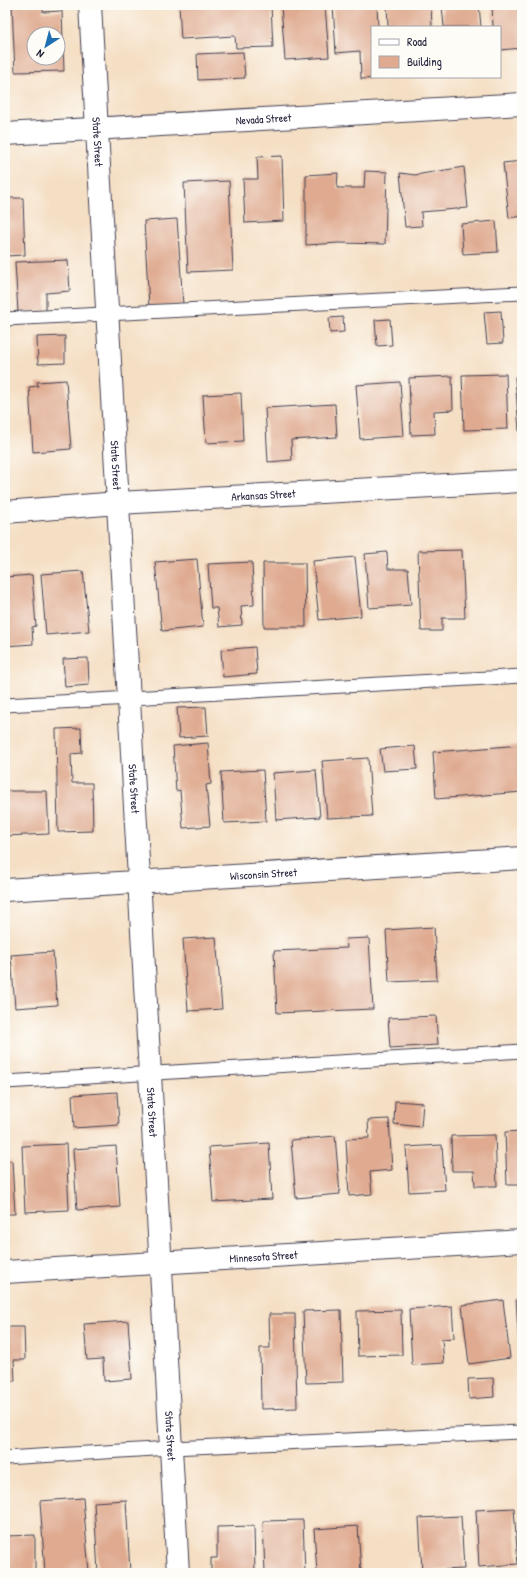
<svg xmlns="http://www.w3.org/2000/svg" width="527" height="1578" font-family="'Patrick Hand',sans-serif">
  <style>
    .building { fill: #dfaa90; fill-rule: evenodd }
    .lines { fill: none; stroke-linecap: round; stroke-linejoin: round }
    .service-casing { stroke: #423e50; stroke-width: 15 }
    .minor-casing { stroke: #423e50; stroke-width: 24 }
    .tertiary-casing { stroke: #423e50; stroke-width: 24 }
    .service { stroke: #fff; stroke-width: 13 }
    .minor { stroke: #fff; stroke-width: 22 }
    .tertiary { stroke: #fff; stroke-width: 22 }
    .labels { text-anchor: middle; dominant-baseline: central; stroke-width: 4; stroke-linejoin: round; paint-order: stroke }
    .street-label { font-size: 11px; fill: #22223b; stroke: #fdfcf7 }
  </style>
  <rect width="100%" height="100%" fill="#fdfcf7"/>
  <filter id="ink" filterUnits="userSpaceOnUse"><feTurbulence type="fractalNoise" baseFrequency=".025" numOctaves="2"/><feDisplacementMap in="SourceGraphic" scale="8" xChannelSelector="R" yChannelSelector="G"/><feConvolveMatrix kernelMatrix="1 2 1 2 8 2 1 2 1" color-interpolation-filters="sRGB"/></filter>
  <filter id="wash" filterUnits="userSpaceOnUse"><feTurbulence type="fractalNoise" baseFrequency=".012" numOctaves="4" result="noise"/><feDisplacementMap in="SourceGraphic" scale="16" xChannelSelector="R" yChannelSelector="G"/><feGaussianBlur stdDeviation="0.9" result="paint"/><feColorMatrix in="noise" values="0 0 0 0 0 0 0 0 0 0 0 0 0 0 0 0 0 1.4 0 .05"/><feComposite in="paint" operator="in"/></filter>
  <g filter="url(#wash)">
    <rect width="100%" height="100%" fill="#f5dfc4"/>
    <g id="blocks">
      <!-- building -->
      <g class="building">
        <path d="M 12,5 L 43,5 L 43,12 L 62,11 L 64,71 L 15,72 ZM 34,34 L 58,34 L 58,58 L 34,58 Z"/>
        <path d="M 179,5 L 271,5 L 273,47 L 236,48 L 235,36 L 181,39 Z"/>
        <path d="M 281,5 L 325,5 L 329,57 L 285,60 Z"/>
        <path d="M 333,5 L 377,5 L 378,27 L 372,27 L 372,77 L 382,77 L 382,78 L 361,79 L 360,51 L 336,53 Z"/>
        <path d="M 387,5 L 431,5 L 432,27 L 388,27 Z"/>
        <path d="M 442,5 L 479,5 L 481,27 L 444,27 Z"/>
        <path d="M 492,5 L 522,5 L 522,48 L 500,50 L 500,27 L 493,27 Z"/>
        <path d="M 243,52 L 245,78 L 198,80 L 197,54 Z"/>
        <path d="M 282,156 L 284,221 L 245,223 L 243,179 L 258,179 L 257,157 Z"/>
        <path d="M 522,161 L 522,216 L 509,218 L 503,163 Z"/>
        <path d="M 464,167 L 468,208 L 421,212 L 422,226 L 405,227 L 400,173 L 415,175 Z"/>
        <path d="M 365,171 L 387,172 L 385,244 L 338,243 L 306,245 L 306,175 L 338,173 L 337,188 L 364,188 Z"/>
        <path d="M 229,181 L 233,270 L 188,272 L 184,183 Z"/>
        <path d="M 5,198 L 23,198 L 25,255 L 5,256 Z"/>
        <path d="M 177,219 L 183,305 L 149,307 L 144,221 Z"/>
        <path d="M 496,221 L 498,252 L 463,254 L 461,224 Z"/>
        <path d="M 68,260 L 70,291 L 46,293 L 46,311 L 18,312 L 15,262 Z"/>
        <path d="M 501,311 L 503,343 L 487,344 L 484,312 Z"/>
        <path d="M 343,317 L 344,332 L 330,333 L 329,318 Z"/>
        <path d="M 390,319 L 392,345 L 377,346 L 375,320 Z"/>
        <path d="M 65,336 L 65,363 L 38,364 L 37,337 Z"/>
        <path d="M 506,374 L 508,429 L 464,430 L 462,375 Z"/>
        <path d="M 452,376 L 453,410 L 434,411 L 435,434 L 411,435 L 409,378 Z"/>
        <path d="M 522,376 L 522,430 L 519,431 L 515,377 Z"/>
        <path d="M 66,380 L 71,449 L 33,452 L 29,387 L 38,386 L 37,382 Z"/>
        <path d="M 400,382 L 404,436 L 360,439 L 356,385 Z"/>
        <path d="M 241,393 L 243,441 L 206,443 L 203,395 Z"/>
        <path d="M 335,404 L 337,437 L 291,440 L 292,460 L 268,462 L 265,408 Z"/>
        <path d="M 462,550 L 465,618 L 442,618 L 442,631 L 421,631 L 418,551 Z"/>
        <path d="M 387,552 L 388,569 L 408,569 L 411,605 L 369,608 L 365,554 Z"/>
        <path d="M 355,557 L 361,616 L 319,620 L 313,561 Z"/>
        <path d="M 197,559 L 203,627 L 162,631 L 155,562 Z"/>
        <path d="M 252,562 L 254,605 L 241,606 L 242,625 L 219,627 L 217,608 L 211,608 L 208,564 Z"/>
        <path d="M 263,563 L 305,563 L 306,627 L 264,627 Z"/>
        <path d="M 83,571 L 89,631 L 46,635 L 41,574 Z"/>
        <path d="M 32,575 L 36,626 L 32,627 L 33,644 L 5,646 L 5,577 Z"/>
        <path d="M 255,647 L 257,674 L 223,677 L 221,650 Z"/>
        <path d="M 88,658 L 89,685 L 65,687 L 63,659 Z"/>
        <path d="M 206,707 L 208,736 L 179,738 L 177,708 Z"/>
        <path d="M 81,728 L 82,753 L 71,754 L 72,783 L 92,783 L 93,831 L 58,832 L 56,729 Z"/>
        <path d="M 208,743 L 211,784 L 206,785 L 210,826 L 183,828 L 180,790 L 176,791 L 173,746 Z"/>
        <path d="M 522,745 L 522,792 L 436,799 L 433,752 Z"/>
        <path d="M 415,746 L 417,769 L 383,771 L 380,749 Z"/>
        <path d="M 368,758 L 372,816 L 327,818 L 322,761 Z"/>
        <path d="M 263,770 L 266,821 L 224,823 L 221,772 Z"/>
        <path d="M 316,770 L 320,817 L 276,820 L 273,773 Z"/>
        <path d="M 5,791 L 47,791 L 49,834 L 5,836 Z"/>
        <path d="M 520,919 L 522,919 L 522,937 L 521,937 Z"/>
        <path d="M 434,927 L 437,980 L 389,982 L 386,930 Z"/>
        <path d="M 216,937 L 222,1009 L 188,1011 L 183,939 Z"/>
        <path d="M 369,938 L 373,1009 L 277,1013 L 274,951 L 347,948 L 346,939 Z"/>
        <path d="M 53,952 L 57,1005 L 15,1008 L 11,955 Z"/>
        <path d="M 436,1016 L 438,1045 L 390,1048 L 388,1018 Z"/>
        <path d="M 117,1092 L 119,1125 L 74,1128 L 72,1095 Z"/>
        <path d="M 395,1101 L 423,1103 L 421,1127 L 394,1124 Z"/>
        <path d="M 389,1119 L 392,1170 L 370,1172 L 372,1194 L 349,1196 L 346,1139 L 369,1138 L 368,1120 Z"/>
        <path d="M 522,1131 L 522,1185 L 507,1185 L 505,1132 Z"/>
        <path d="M 495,1135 L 497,1186 L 475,1186 L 474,1171 L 452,1171 L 451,1136 Z"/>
        <path d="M 335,1136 L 340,1194 L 296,1198 L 291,1140 Z"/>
        <path d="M 269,1143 L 272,1199 L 213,1202 L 209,1147 Z"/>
        <path d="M 66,1144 L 69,1210 L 25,1212 L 22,1146 Z"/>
        <path d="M 442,1145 L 445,1190 L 409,1192 L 406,1147 Z"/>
        <path d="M 116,1146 L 120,1207 L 77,1210 L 73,1149 Z"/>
        <path d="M 5,1161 L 12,1161 L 15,1214 L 5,1214 Z"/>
        <path d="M 516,1299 L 522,1299 L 522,1345 L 519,1346 Z"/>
        <path d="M 503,1300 L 510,1358 L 469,1364 L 462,1305 Z"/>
        <path d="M 452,1306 L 454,1338 L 442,1339 L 444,1363 L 412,1365 L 409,1309 Z"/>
        <path d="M 341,1310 L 343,1382 L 306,1383 L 303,1311 Z"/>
        <path d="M 401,1310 L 402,1355 L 358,1356 L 357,1311 Z"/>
        <path d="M 269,1314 L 295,1314 L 297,1408 L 261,1409 L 260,1348 L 270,1348 Z"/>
        <path d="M 128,1321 L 132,1379 L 104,1381 L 103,1359 L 87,1360 L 84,1324 Z"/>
        <path d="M 5,1327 L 24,1327 L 25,1360 L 14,1360 L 15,1381 L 5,1381 Z"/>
        <path d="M 493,1378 L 494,1397 L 469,1399 L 468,1379 Z"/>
        <path d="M 83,1498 L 89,1573 L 45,1573 L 40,1501 Z"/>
        <path d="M 126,1500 L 130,1573 L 98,1573 L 94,1502 Z"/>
        <path d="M 514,1508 L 518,1564 L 479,1567 L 476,1510 Z"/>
        <path d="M 461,1516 L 464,1569 L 422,1571 L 419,1518 Z"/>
        <path d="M 303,1520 L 305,1573 L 265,1573 L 263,1521 Z"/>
        <path d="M 254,1526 L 255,1573 L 211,1573 L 211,1558 L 217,1558 L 217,1527 Z"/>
        <path d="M 358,1526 L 361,1572 L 317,1573 L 314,1529 Z"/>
        <path d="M 35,1535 L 35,1573 L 5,1573 L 5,1536 Z"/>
      </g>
    </g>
  </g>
  <g filter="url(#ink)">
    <use href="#blocks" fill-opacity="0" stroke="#423e50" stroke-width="1"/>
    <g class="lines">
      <defs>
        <g id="service">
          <path d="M 5,319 L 522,293"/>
          <path d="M 5,705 L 522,676"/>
          <path d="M 5,1082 L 522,1051"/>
          <path d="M 5,1458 L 171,1448 L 522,1432"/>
        </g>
        <g id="minor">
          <path id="s1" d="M 90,5 L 178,1573"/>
          <path id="s2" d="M 5,512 L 118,503 L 522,481"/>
          <path id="s3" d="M 5,890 L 522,858"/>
          <path id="s4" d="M 5,1272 L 522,1241"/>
        </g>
        <g id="tertiary">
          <path id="s5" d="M 5,134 L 522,104"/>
        </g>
      </defs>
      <!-- service casing -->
      <use href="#service" class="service-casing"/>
      <!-- minor casing -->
      <use href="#minor" class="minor-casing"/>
      <!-- tertiary casing -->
      <use href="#tertiary" class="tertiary-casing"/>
      <!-- service -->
      <use href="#service" class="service"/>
      <!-- minor -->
      <use href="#minor" class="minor"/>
      <!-- tertiary -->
      <use href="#tertiary" class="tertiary"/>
    </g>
  </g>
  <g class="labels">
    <!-- street labels -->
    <g class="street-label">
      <text stroke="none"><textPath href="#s5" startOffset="259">Nevada Street</textPath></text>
      <text stroke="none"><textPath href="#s1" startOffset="137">State Street</textPath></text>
      <text stroke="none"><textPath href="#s1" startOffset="461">State Street</textPath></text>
      <text stroke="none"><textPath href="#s2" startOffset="259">Arkansas Street</textPath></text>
      <text stroke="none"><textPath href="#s1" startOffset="785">State Street</textPath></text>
      <text stroke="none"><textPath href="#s3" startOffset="259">Wisconsin Street</textPath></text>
      <text stroke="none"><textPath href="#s1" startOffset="1109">State Street</textPath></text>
      <text stroke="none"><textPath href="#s4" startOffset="259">Minnesota Street</textPath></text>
      <text stroke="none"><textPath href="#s1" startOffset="1433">State Street</textPath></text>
    </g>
  </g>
  <!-- margin -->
  <rect width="527" height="1578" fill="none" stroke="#fdfcf7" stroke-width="20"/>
  <!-- legend -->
  <rect x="371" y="26" width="130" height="52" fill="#fdfcf7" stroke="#a5a5ac"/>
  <rect x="379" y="39" width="20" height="6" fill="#ffffff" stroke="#a5a5ac"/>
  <text x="407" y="46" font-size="12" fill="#22223b">Road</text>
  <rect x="379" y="56" width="20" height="12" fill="#dfaa90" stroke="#a5a5ac"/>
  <text x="407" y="66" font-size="12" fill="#22223b">Building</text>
  <!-- north arrow -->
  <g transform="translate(46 46) rotate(216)"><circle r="19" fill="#fdfcf7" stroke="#a5a5ac"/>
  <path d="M0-3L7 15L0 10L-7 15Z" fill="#1f6fb2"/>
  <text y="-6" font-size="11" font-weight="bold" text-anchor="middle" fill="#22223b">N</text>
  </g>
</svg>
